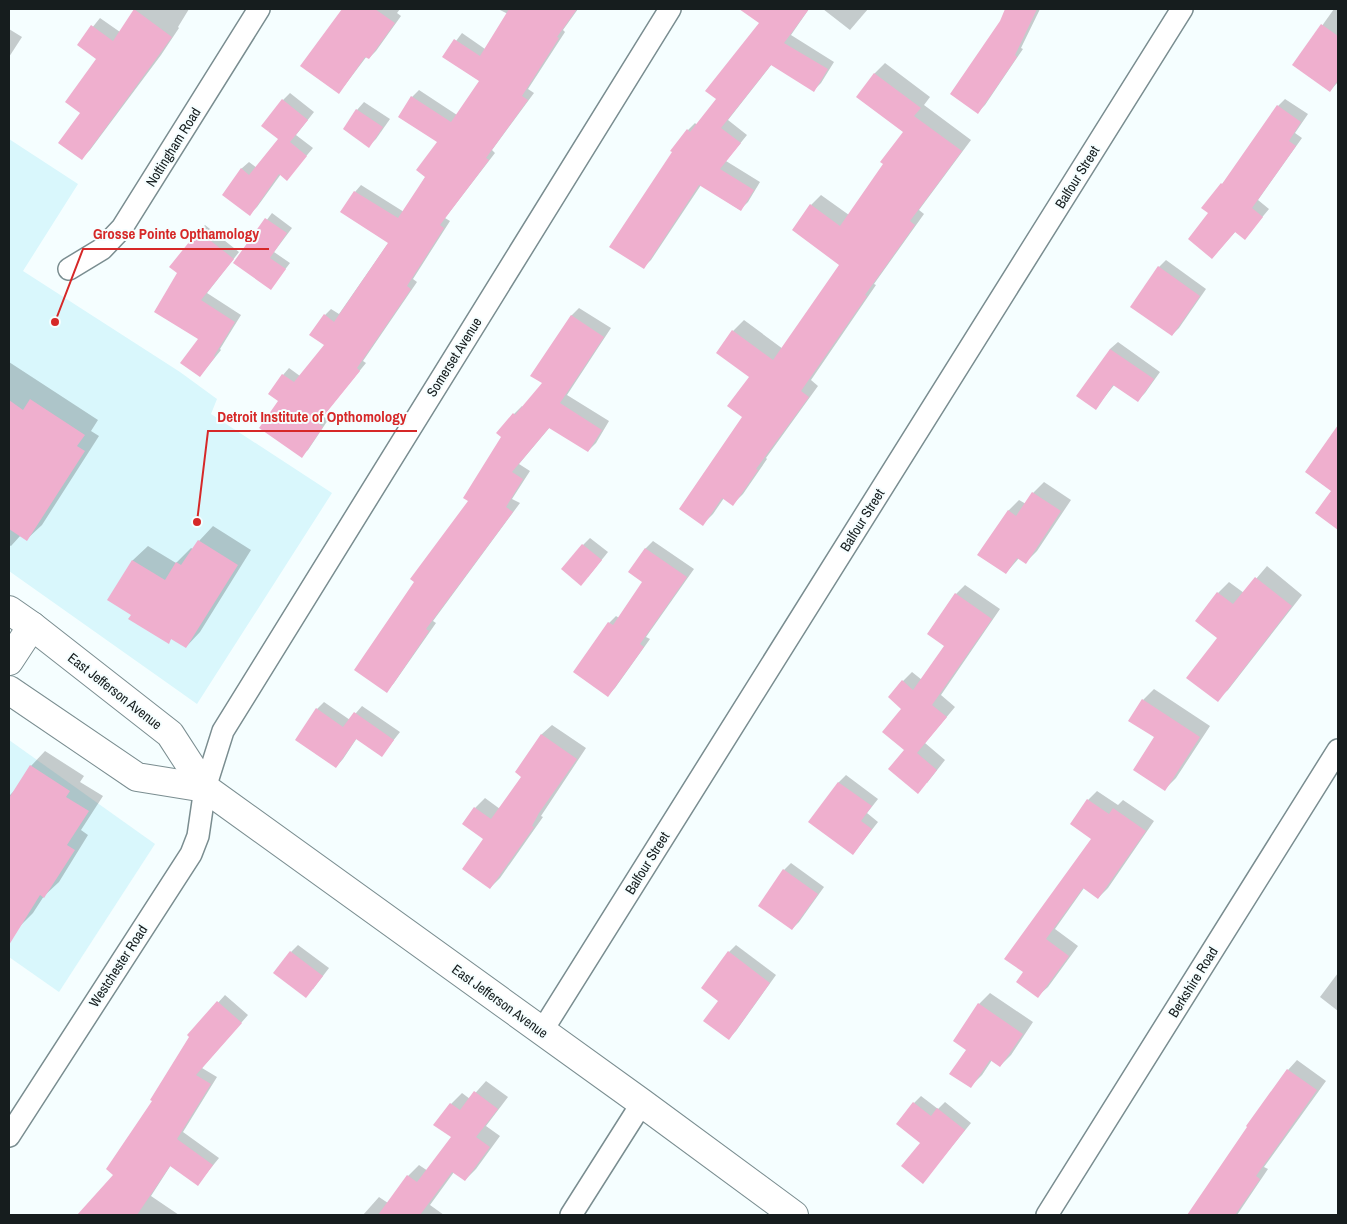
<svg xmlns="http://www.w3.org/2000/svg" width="1347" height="1224" font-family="'Archivo Narrow',sans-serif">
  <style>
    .built { fill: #d9f7fc }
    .shadow { fill: #0003 }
    .building { fill: #efafce }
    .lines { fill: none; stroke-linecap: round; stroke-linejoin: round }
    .minor-casing { stroke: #7a8d90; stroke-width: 24 }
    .secondary-casing { stroke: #7a8d90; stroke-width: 30 }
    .minor { stroke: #fff; stroke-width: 21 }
    .secondary { stroke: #fff; stroke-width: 28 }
    .labels { text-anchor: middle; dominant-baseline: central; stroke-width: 4; stroke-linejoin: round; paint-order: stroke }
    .street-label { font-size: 14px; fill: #161d1e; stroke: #f5feff }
    .leader { fill: none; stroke: #d62828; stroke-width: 2 }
    .callout-dot { fill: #d62828; stroke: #f5feff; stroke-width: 2 }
    .callout-label { font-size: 15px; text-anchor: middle; font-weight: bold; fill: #d62828; stroke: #f5feff; stroke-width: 4; stroke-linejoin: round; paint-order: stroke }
  </style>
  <rect width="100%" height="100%" fill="#f5feff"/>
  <!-- built -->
  <g class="built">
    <path d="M 9,139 L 78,184 L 23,271 L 180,372 L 217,399 L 211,414 L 332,493 L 197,704 L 9,571 Z"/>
    <path d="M 9,740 L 155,844 L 59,992 L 9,957 Z"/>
  </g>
  <!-- shadow -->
  <g class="shadow">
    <path d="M 136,9 L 189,9 L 178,27 L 179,28 L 161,55 L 90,150 L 82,158 L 81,113 L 98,59 L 79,44 L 100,18 L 120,32 Z"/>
    <path d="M 344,9 L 400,9 L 397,13 L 401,16 L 376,51 L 369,58 L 367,56 L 345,85 L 339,92 L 302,66 Z"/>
    <path d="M 498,9 L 578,9 L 563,30 L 565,32 L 528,89 L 534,93 L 492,150 L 495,153 L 445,218 L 450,221 L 413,279 L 417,282 L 363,361 L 366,363 L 323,416 L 328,420 L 308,450 L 301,456 L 279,401 L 283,375 L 289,368 L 300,376 L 326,345 L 325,315 L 331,309 L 339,314 L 389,242 L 355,192 L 361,185 L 404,212 L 426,176 L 439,142 L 399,117 L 412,97 L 419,90 L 457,115 L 480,81 L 444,57 L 462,33 L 485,49 L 508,14 Z"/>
    <path d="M 764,9 L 809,9 L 791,35 L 834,62 L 821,83 L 814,90 L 772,64 L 728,120 L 747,135 L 726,161 L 760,182 L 748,202 L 740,210 L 701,185 L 651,260 L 643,268 L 688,130 L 695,123 L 697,125 L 718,99 L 761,22 L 756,19 Z"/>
    <path d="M 823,9 L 868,9 L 850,30 Z"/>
    <path d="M 1007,9 L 1040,9 L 1021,48 L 1023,49 L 985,105 L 978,112 L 1001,21 Z"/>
    <path d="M 1334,9 L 1338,9 L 1338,82 L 1330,91 L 1294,65 Z"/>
    <path d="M 9,29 L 22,37 L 9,57 Z"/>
    <path d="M 885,63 L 930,97 L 924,105 L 971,140 L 919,210 L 924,214 L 874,284 L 876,285 L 811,380 L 818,386 L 766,458 L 767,459 L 743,494 L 733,504 L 724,498 L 713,514 L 703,524 L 743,417 L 751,376 L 718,352 L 733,331 L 744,320 L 783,349 L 841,265 L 811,205 L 821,195 L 849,215 L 885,164 L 904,132 L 858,97 L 875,73 Z"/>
    <path d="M 290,93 L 314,112 L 296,135 L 313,148 L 287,179 L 281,174 L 257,207 L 250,214 L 241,169 L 249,162 L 257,168 L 280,139 L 283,100 Z"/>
    <path d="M 1285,99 L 1308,114 L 1295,133 L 1302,138 L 1258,200 L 1269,209 L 1245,238 L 1236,231 L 1212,258 L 1210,213 L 1203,207 L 1229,176 L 1278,106 Z"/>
    <path d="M 364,102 L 390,119 L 376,139 L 369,146 L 344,129 L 357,110 Z"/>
    <path d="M 272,213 L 292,228 L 274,252 L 290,263 L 271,288 L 235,263 Z"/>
    <path d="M 205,225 L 239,252 L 207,293 L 241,315 L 220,349 L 221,350 L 200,376 L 200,339 L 179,273 L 199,232 Z"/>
    <path d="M 1166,260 L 1206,289 L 1179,328 L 1172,335 L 1159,267 Z"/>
    <path d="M 579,308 L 611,328 L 567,395 L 609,421 L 596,443 L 588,451 L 550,427 L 519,464 L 530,471 L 512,499 L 520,503 L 433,621 L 436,623 L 394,683 L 387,691 L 470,501 L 514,414 L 522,406 L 523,407 L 544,383 L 571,316 Z"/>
    <path d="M 1118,342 L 1160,372 L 1145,393 L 1138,400 L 1115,384 L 1096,408 L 1110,349 Z"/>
    <path d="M 9,362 L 98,420 L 91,431 L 99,436 L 42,525 L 27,539 L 21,535 L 11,546 L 9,545 Z"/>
    <path d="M 1338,427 L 1338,520 L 1334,525 L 1332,491 L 1306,472 Z"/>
    <path d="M 1044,482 L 1071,500 L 1037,551 L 1026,562 L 1019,558 L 1006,573 L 1008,511 L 1019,500 L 1026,504 L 1033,493 Z"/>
    <path d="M 213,526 L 251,550 L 200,632 L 186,647 L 172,638 L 168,642 L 132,614 L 109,599 L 133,560 L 148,546 L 176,563 L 191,548 L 193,549 L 199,541 Z"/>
    <path d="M 590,538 L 608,552 L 588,577 L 583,545 Z"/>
    <path d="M 653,541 L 694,569 L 646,637 L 650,639 L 615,688 L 608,695 L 575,672 L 609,623 L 616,616 L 619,618 L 644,582 L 630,572 L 646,548 Z"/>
    <path d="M 1267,566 L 1302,595 L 1228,690 L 1217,700 L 1219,638 L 1196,621 L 1218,593 L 1229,582 L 1244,593 Z"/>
    <path d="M 965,585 L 1000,609 L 941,695 L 955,707 L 925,743 L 945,760 L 927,783 L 906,749 L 903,709 L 903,681 L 912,672 L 922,680 L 946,645 L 956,594 Z"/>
    <path d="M 1154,689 L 1210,726 L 1176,778 L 1165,789 L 1155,737 L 1130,720 L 1143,700 Z"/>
    <path d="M 324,702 L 350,720 L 362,706 L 400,732 L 382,755 L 357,738 L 343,759 L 336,767 L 317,709 Z"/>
    <path d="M 552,725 L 586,748 L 541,816 L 543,817 L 500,878 L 490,888 L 484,839 L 475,808 L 485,798 L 500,809 L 523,776 L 516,772 L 542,734 Z"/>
    <path d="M 45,751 L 84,776 L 80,782 L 103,796 L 81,830 L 88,835 L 59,882 L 44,896 L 33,913 L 19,927 L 9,921 L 9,796 L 16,789 L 31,766 Z"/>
    <path d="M 846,775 L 878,799 L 867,813 L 878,822 L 853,854 L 810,822 L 839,782 Z"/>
    <path d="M 1097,791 L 1118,805 L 1123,800 L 1154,821 L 1108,888 L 1098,898 L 1084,888 L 1055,929 L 1078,946 L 1048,987 L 1038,996 L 1024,972 L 1093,839 L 1088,800 Z"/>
    <path d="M 791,863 L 824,887 L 799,922 L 792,929 L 784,870 Z"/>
    <path d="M 298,945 L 329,968 L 313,989 L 291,952 Z"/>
    <path d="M 736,945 L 776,975 L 736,1031 L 729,1038 L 720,1000 L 729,952 Z"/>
    <path d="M 1338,973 L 1338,1011 L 1320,997 Z"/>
    <path d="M 990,993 L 1033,1022 L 1011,1055 L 1000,1066 L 992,1060 L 982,1075 L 971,1086 L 967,1049 L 979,1004 Z"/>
    <path d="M 225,995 L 248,1015 L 202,1068 L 217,1077 L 183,1132 L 219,1158 L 198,1184 L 171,1165 L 151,1196 L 179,1215 L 79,1215 L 115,1174 L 153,1101 L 191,1037 L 189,1035 Z"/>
    <path d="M 1297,1060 L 1326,1081 L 1264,1167 L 1268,1169 L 1237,1215 L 1189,1215 L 1249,1127 L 1248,1126 L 1288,1070 Z"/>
    <path d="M 486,1081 L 508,1097 L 486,1126 L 500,1136 L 476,1169 L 465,1180 L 454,1172 L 430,1205 L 444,1215 L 363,1215 L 379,1197 L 388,1203 L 408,1176 L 419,1165 L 428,1171 L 453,1137 L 451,1104 L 462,1093 L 470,1099 Z"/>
    <path d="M 921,1096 L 938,1109 L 945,1102 L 971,1123 L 923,1182 L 921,1143 L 914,1103 Z"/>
  </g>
  <!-- building -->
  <g class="building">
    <path d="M 134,9 L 172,37 L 82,160 L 58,143 L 80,113 L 65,102 L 96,59 L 77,45 L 91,25 L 113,41 Z"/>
    <path d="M 342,9 L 375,9 L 395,23 L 369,59 L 365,57 L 339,94 L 300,66 Z"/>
    <path d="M 509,9 L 577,9 L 557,37 L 559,38 L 522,96 L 528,100 L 486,158 L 489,160 L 440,225 L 444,228 L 407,286 L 411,289 L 357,368 L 360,371 L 318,423 L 323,427 L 302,458 L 259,428 L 278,401 L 268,394 L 282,374 L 294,382 L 324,345 L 309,335 L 324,314 L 334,322 L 388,243 L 340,212 L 354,191 L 398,218 L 425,177 L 416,170 L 437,142 L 398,117 L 411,96 L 451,122 L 479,81 L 442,57 L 454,39 L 480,56 Z"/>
    <path d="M 739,9 L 809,9 L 784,43 L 828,69 L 814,92 L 771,65 L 721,128 L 741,143 L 720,169 L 754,190 L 741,211 L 699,185 L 644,269 L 609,247 L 672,152 L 670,151 L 687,129 L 690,132 L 716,99 L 705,91 L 759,23 Z"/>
    <path d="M 1005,9 L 1037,9 L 1015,55 L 1017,57 L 978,114 L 950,94 L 1000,21 Z"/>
    <path d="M 1321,24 L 1338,36 L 1338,80 L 1330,92 L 1292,65 Z"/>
    <path d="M 874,73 L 921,108 L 914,116 L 962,151 L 910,221 L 915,225 L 865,295 L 867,296 L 801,391 L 809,397 L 756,469 L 758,470 L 733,506 L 722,498 L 703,526 L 679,509 L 742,417 L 727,406 L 749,377 L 716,353 L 732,330 L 773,360 L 839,265 L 792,230 L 810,204 L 840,226 L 883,164 L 880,162 L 903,132 L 856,97 Z"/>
    <path d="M 282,99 L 308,120 L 290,142 L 307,156 L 287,181 L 279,174 L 250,216 L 222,195 L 241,168 L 249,175 L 278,139 L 261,126 Z"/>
    <path d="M 1277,105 L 1301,122 L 1289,141 L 1296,146 L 1252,208 L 1263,217 L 1245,240 L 1235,232 L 1212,259 L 1188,239 L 1208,213 L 1201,208 L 1221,183 L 1222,184 Z"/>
    <path d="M 356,109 L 383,127 L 369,148 L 343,129 Z"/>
    <path d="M 265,218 L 287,233 L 270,258 L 286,269 L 271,290 L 233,263 Z"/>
    <path d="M 198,231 L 234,259 L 201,300 L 235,322 L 214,356 L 215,357 L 200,377 L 180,363 L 198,339 L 154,312 L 177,273 L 169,267 Z"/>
    <path d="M 1158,266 L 1200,296 L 1172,336 L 1130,307 Z"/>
    <path d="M 571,315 L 604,337 L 560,403 L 602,430 L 588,452 L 549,428 L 512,472 L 523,479 L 506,507 L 513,512 L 426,629 L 429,631 L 387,693 L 354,670 L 414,582 L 410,579 L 468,501 L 463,498 L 501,437 L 496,433 L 513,413 L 515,415 L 542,383 L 530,376 Z"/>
    <path d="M 1110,349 L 1154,379 L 1138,402 L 1113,385 L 1096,410 L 1076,396 Z"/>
    <path d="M 30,399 L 85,435 L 77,446 L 85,451 L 27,541 L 9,529 L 9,400 L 23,410 Z"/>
    <path d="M 1338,425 L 1338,530 L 1315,513 L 1331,491 L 1305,472 Z"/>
    <path d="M 1032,492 L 1061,511 L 1026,564 L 1017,558 L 1006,574 L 977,555 L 1008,510 L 1016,516 Z"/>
    <path d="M 198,540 L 238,565 L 186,648 L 171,639 L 169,644 L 128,619 L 131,615 L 107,600 L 132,560 L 165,580 L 176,562 L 181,565 Z"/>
    <path d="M 582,544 L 602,560 L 581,586 L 561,569 Z"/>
    <path d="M 645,548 L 687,577 L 640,644 L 644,647 L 608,697 L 573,672 L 608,622 L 613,625 L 642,582 L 628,572 Z"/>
    <path d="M 1255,577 L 1292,606 L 1218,702 L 1186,678 L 1217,638 L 1195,621 L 1217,592 L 1233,604 Z"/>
    <path d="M 955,593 L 992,619 L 932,705 L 947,717 L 917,753 L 937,770 L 918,794 L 888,769 L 904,750 L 882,732 L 901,709 L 888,697 L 902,680 L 913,690 L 944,646 L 927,634 Z"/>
    <path d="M 1142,699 L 1200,737 L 1165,791 L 1133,770 L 1154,737 L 1128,721 Z"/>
    <path d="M 316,708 L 343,727 L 354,712 L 394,740 L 382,757 L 356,739 L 336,768 L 295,740 Z"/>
    <path d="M 541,734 L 577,759 L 539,813 L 532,826 L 534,827 L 490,889 L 462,869 L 483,839 L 462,824 L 474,807 L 491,819 L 521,777 L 515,772 Z"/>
    <path d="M 30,765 L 70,791 L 66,797 L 89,811 L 67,845 L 75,850 L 44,898 L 40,895 L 9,945 L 9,798 Z"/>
    <path d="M 838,782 L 872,806 L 861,821 L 872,829 L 853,855 L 808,822 Z"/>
    <path d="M 1087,799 L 1109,814 L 1113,808 L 1146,831 L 1098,899 L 1083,888 L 1046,939 L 1069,956 L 1038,998 L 1016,982 L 1023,972 L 1004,959 L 1091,839 L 1070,824 Z"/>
    <path d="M 783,869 L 818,894 L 792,930 L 758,906 Z"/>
    <path d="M 290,951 L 323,976 L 306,998 L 273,973 Z"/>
    <path d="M 728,951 L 770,983 L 729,1040 L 703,1021 L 718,1001 L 701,988 Z"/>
    <path d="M 217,1001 L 242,1023 L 196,1075 L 211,1084 L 177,1139 L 213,1165 L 198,1186 L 170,1166 L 137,1215 L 77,1215 L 113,1175 L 106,1169 L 152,1101 L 150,1100 L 189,1037 L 187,1035 Z"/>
    <path d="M 978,1003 L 1023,1034 L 1000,1067 L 990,1060 L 971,1088 L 949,1074 L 966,1050 L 953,1041 Z"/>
    <path d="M 1287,1069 L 1317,1090 L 1256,1176 L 1260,1179 L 1235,1215 L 1187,1215 L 1247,1127 L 1246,1126 Z"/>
    <path d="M 474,1091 L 498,1109 L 476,1137 L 490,1147 L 465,1181 L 452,1172 L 420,1215 L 378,1215 L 407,1175 L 417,1182 L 451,1137 L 433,1125 L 450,1103 L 460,1110 Z"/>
    <path d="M 913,1102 L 931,1116 L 937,1108 L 965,1130 L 923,1184 L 901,1166 L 920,1143 L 896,1124 Z"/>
  </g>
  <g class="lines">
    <defs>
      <g id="minor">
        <path d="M 69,269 L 102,249 L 122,228 L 259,9"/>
        <path d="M 542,1031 L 1182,9"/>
        <path d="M 9,1136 L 191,854 L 198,836 L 205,788 L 223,731 L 670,9"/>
        <path d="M 571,1215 L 642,1103"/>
        <path d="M 1047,1215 L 1338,750"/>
      </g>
      <g id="secondary">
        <path d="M 9,610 L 32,626 L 170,734 L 205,788 L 642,1103 L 794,1215"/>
        <path d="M 9,661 L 32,626"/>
        <path d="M 9,690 L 137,777 L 205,788"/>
      </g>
    </defs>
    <!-- minor casing -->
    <use href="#minor" class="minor-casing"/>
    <!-- secondary casing -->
    <use href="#secondary" class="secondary-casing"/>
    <!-- minor -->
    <use href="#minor" class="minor"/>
    <!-- secondary -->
    <use href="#secondary" class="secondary"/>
  </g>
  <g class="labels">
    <!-- street labels -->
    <g class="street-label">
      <text transform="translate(173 147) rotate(-58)">Nottingham Road</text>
      <text transform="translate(1077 177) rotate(-58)">Balfour Street</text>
      <text transform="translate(454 357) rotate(-58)">Somerset Avenue</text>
      <text transform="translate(862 520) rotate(-58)">Balfour Street</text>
      <text transform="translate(115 691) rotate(38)">East Jefferson Avenue</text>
      <text transform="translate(647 863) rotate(-58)">Balfour Street</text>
      <text transform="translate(118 966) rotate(-57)">Westchester Road</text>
      <text transform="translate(1193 982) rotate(-58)">Berkshire Road</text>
      <text transform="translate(500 1001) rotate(36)">East Jefferson Avenue</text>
    </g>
  </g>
  <!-- callouts -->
  <path class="leader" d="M55 322L83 249H269M197 522L208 431H417"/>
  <g class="callout-dot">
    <circle cx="55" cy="322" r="5"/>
    <circle cx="197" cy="522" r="5"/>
  </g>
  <g class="callout-label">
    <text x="176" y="239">Grosse Pointe Opthamology</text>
    <text x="312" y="422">Detroit Institute of Opthomology</text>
  </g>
  <!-- border -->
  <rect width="1347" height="1224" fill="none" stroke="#161d1e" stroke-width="20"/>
</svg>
